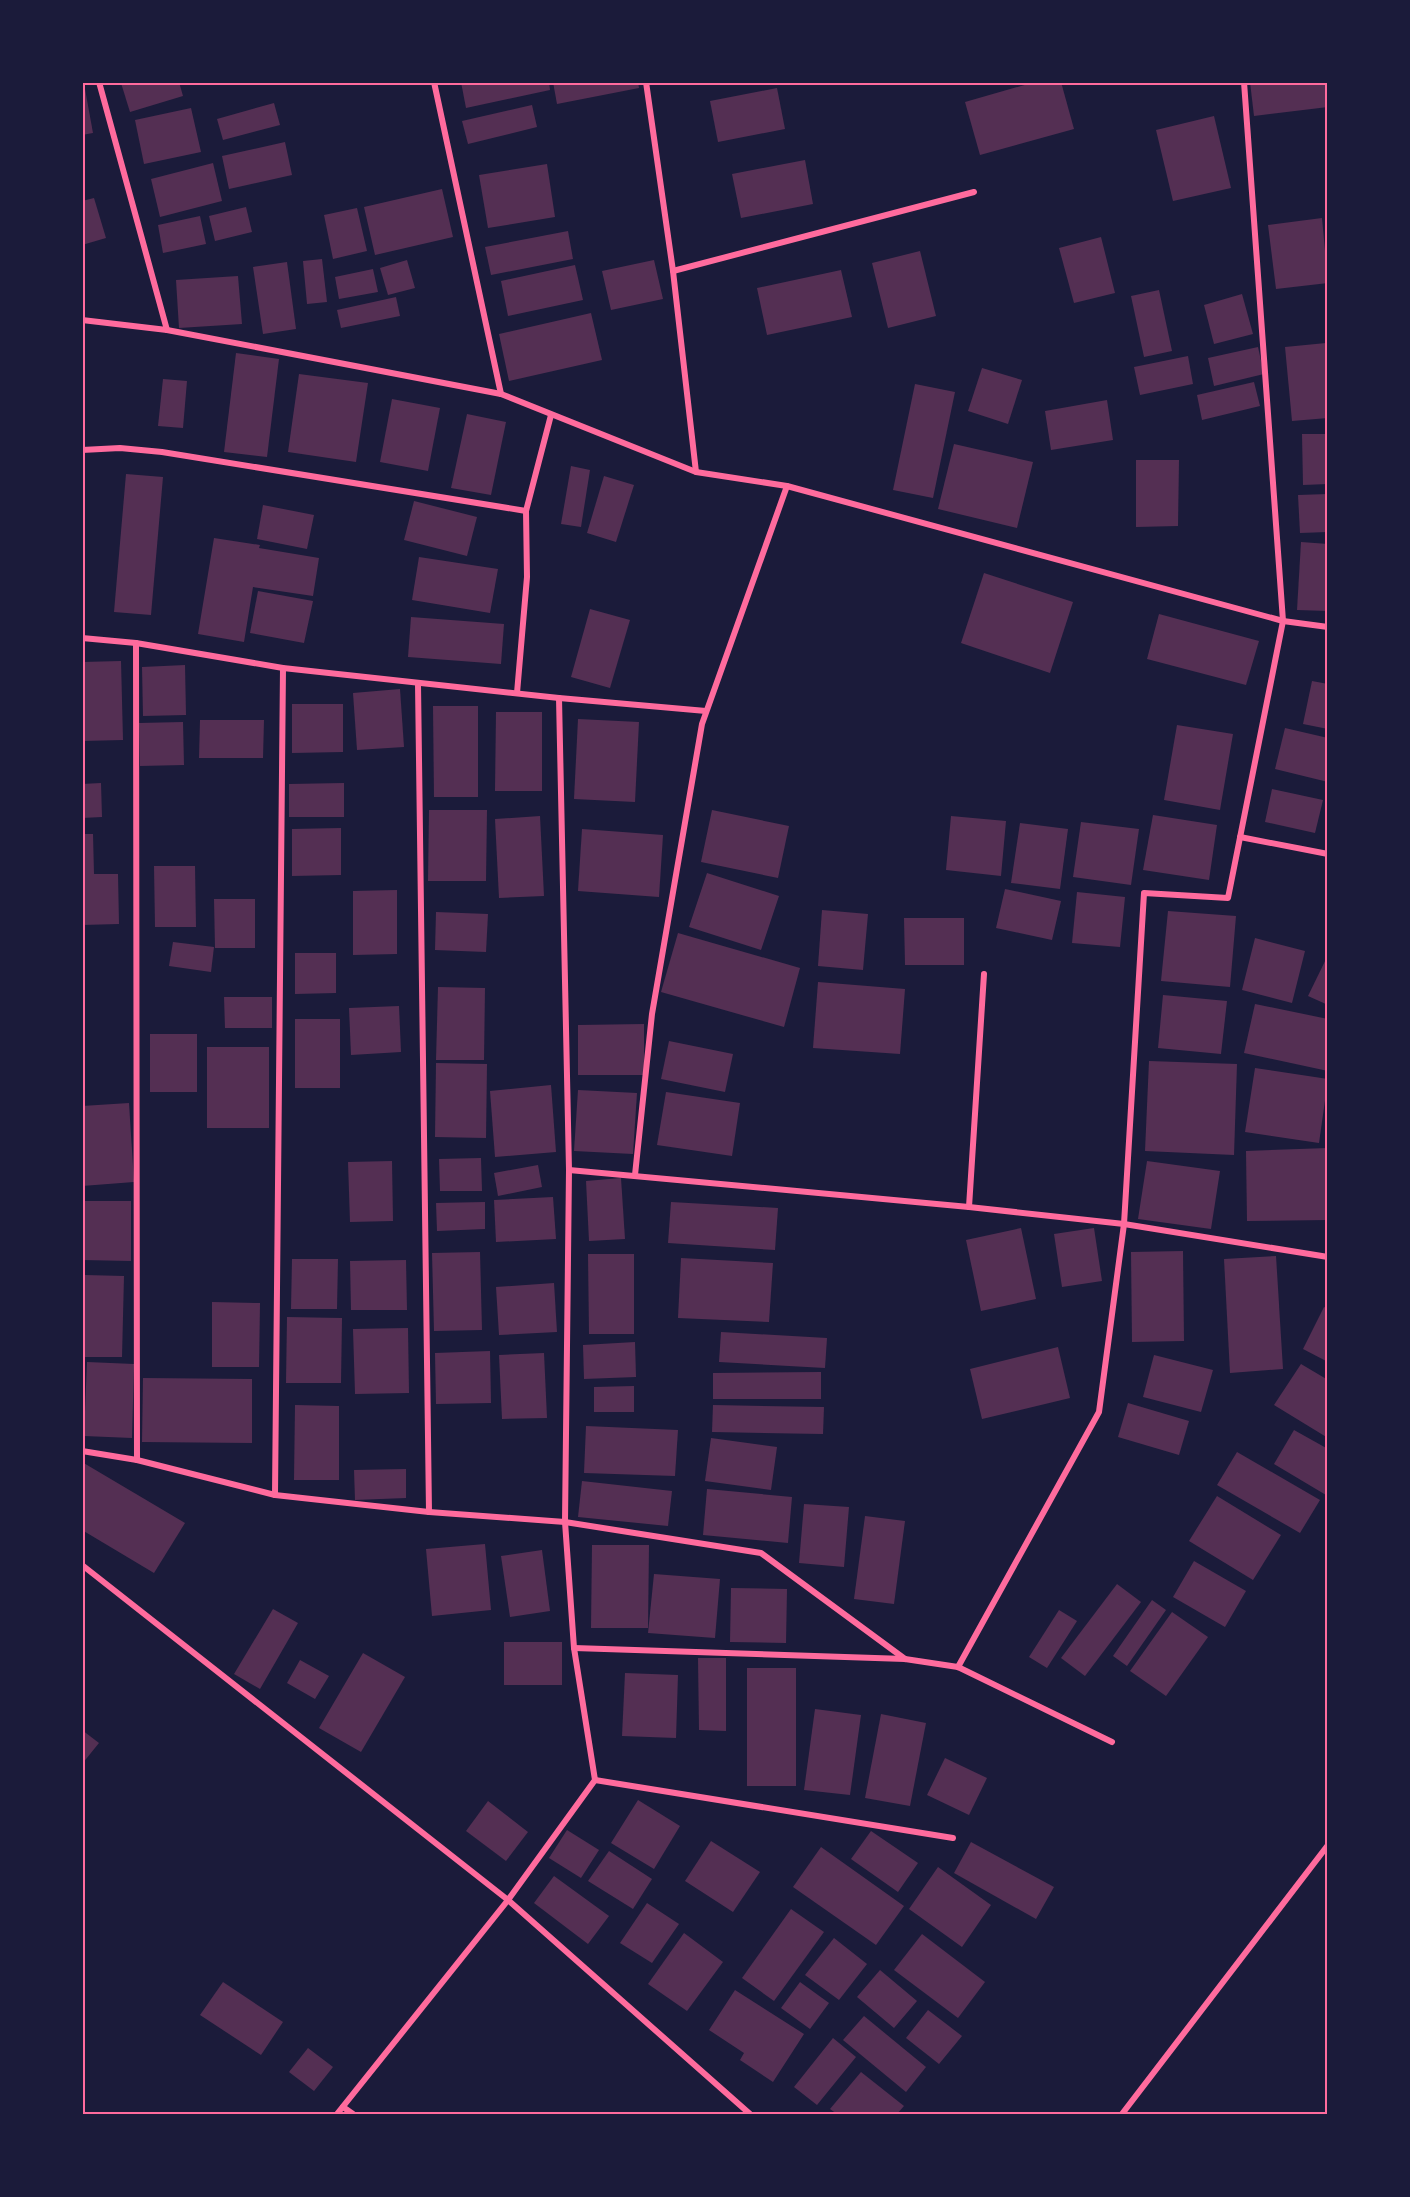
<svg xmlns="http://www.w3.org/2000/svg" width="1410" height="2197" font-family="'Exo 2',sans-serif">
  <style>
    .building { fill: #542f53 }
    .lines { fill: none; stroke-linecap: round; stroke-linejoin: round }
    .minor { stroke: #ff6b9d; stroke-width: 6 }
    .neatline { fill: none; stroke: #ff6b9d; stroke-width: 2 }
  </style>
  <rect width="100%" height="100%" fill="#1b1b3a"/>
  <!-- building -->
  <g class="building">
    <path d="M 124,82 L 179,82 L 183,96 L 130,112 L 121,83 Z"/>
    <path d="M 461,82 L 549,82 L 550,90 L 466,108 Z"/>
    <path d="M 553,82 L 638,82 L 639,88 L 557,104 Z"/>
    <path d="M 1035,82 L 1061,82 L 1074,129 L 980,155 L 965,102 Z"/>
    <path d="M 1250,82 L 1328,82 L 1328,107 L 1254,116 Z"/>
    <path d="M 777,88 L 785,129 L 718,142 L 710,101 Z"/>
    <path d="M 82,89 L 85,89 L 93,133 L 82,135 Z"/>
    <path d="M 274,103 L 280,125 L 223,140 L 217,119 Z"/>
    <path d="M 532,105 L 537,127 L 468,144 L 462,121 Z"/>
    <path d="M 191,108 L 201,152 L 144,164 L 135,120 Z"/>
    <path d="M 1214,116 L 1231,188 L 1173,201 L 1156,130 Z"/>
    <path d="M 285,142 L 292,175 L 229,189 L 222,156 Z"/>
    <path d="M 805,160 L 813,204 L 741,218 L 732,174 Z"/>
    <path d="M 213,163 L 222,201 L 160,217 L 151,179 Z"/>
    <path d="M 547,164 L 555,217 L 488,228 L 479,175 Z"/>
    <path d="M 442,189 L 453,237 L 375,255 L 364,207 Z"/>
    <path d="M 94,198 L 106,238 L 82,245 L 82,201 Z"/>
    <path d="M 246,207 L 252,232 L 215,241 L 209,216 Z"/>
    <path d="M 357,208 L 367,251 L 333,259 L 324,215 Z"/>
    <path d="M 200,216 L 206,244 L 163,253 L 158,225 Z"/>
    <path d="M 1322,218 L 1328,283 L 1276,289 L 1268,225 Z"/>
    <path d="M 568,231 L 573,259 L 491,275 L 485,247 Z"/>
    <path d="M 1101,237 L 1115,293 L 1074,303 L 1059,248 Z"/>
    <path d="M 920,251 L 936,316 L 888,328 L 872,263 Z"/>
    <path d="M 322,259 L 327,302 L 307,304 L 303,261 Z"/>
    <path d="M 407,260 L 415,288 L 388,295 L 380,268 Z"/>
    <path d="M 654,260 L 663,299 L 611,310 L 602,271 Z"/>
    <path d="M 287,262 L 296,329 L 263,334 L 253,267 Z"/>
    <path d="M 575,265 L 583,300 L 508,316 L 501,281 Z"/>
    <path d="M 373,269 L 378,292 L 339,299 L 335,277 Z"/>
    <path d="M 841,270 L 852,317 L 767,335 L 757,288 Z"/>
    <path d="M 238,276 L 242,324 L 179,328 L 176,280 Z"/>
    <path d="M 1159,290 L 1172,351 L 1144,357 L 1131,296 Z"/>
    <path d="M 1242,294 L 1253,334 L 1214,344 L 1204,305 Z"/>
    <path d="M 396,297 L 400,316 L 341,328 L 337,310 Z"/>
    <path d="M 591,313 L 602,360 L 509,381 L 499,334 Z"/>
    <path d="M 1326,343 L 1328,418 L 1292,421 L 1285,347 Z"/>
    <path d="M 1258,347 L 1264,374 L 1214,386 L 1208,358 Z"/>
    <path d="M 236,353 L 279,359 L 267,457 L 224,452 Z"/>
    <path d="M 1188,356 L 1193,384 L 1140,395 L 1134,367 Z"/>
    <path d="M 982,368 L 1022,380 L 1008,424 L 968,411 Z"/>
    <path d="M 299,374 L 368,383 L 356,462 L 288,452 Z"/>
    <path d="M 163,379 L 187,381 L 183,428 L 158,426 Z"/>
    <path d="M 1254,382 L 1260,406 L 1202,420 L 1197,395 Z"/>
    <path d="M 915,384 L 955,392 L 933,498 L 893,490 Z"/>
    <path d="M 392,399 L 440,408 L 428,471 L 380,462 Z"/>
    <path d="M 1107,400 L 1113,440 L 1051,450 L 1045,411 Z"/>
    <path d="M 467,414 L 506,422 L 491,495 L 451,488 Z"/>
    <path d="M 1302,434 L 1328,434 L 1328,484 L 1303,485 Z"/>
    <path d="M 954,444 L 1033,462 L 1017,528 L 938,509 Z"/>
    <path d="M 1136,460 L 1179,460 L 1178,526 L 1136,527 Z"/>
    <path d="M 571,466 L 590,470 L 581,527 L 561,524 Z"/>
    <path d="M 126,474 L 163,477 L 151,615 L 114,612 Z"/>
    <path d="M 604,476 L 634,485 L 616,542 L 587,533 Z"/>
    <path d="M 1328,494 L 1328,532 L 1300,533 L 1298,495 Z"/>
    <path d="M 414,501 L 477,517 L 467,556 L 404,540 Z"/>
    <path d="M 263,505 L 314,515 L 307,549 L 257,539 Z"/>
    <path d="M 214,538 L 260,545 L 259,548 L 319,558 L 313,596 L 253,587 L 244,642 L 198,634 Z"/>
    <path d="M 1301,542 L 1328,544 L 1328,611 L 1297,610 Z"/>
    <path d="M 419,557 L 498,569 L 490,613 L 412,600 Z"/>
    <path d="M 984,573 L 1073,602 L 1050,673 L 961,643 Z"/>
    <path d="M 258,591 L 313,601 L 304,643 L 250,633 Z"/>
    <path d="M 590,609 L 630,620 L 610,688 L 571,677 Z"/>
    <path d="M 1159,614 L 1259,641 L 1246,685 L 1147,659 Z"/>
    <path d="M 411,617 L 504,624 L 501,664 L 408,657 Z"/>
    <path d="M 121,661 L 123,740 L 82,741 L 82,662 Z"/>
    <path d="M 185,665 L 186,715 L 143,716 L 142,667 Z"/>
    <path d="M 1312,681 L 1328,684 L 1328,729 L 1303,724 Z"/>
    <path d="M 400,689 L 404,747 L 357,750 L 353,693 Z"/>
    <path d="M 292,704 L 343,704 L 343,752 L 292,753 Z"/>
    <path d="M 433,706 L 478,706 L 478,797 L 434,797 Z"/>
    <path d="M 496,712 L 542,712 L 542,791 L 495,791 Z"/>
    <path d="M 578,719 L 639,722 L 635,802 L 574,799 Z"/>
    <path d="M 200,720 L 264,720 L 263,758 L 199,758 Z"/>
    <path d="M 183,722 L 184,765 L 140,766 L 139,723 Z"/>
    <path d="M 1177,725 L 1233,734 L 1220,810 L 1164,800 Z"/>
    <path d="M 1285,728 L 1328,738 L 1328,782 L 1275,769 Z"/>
    <path d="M 101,783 L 102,817 L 82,818 L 82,784 Z"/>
    <path d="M 344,783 L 344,817 L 289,817 L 289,784 Z"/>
    <path d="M 1272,789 L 1323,800 L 1315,833 L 1265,822 Z"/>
    <path d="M 429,810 L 487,810 L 486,881 L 428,881 Z"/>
    <path d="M 712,810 L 789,826 L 778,878 L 701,862 Z"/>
    <path d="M 1153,815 L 1217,825 L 1209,880 L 1143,870 Z"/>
    <path d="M 540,816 L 544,896 L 499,898 L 495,819 Z"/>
    <path d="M 951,816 L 1006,821 L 1001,876 L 946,870 Z"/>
    <path d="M 1081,822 L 1139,829 L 1131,885 L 1073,877 Z"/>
    <path d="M 1020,823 L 1068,829 L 1060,889 L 1011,883 Z"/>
    <path d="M 341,828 L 341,875 L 292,876 L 292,829 Z"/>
    <path d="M 582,829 L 663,835 L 659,897 L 578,891 Z"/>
    <path d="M 82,834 L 93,834 L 94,874 L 118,874 L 119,924 L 82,925 Z"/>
    <path d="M 154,866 L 195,866 L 196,927 L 155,927 Z"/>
    <path d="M 707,873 L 779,896 L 761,950 L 689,927 Z"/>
    <path d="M 1005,889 L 1061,901 L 1052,940 L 996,928 Z"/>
    <path d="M 397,890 L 397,954 L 353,955 L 353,891 Z"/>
    <path d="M 1077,892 L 1125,897 L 1120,947 L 1072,943 Z"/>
    <path d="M 214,899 L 255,899 L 255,948 L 215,948 Z"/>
    <path d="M 822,910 L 868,914 L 863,970 L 818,966 Z"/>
    <path d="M 1168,911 L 1236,916 L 1230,987 L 1161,981 Z"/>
    <path d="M 436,912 L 488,914 L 486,952 L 435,950 Z"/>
    <path d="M 904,918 L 964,918 L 964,965 L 905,965 Z"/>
    <path d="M 678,933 L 800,968 L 784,1027 L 661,992 Z"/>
    <path d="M 1255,938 L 1305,951 L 1292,1003 L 1242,990 Z"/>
    <path d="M 173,942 L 214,947 L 211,972 L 169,966 Z"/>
    <path d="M 295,953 L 336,953 L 336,993 L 295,994 Z"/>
    <path d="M 1328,955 L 1328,1005 L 1308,996 Z"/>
    <path d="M 818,982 L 905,989 L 900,1054 L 813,1048 Z"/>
    <path d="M 438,987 L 485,988 L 484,1060 L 436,1060 Z"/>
    <path d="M 1163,995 L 1227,1001 L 1221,1054 L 1158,1048 Z"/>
    <path d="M 224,997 L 272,997 L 272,1028 L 225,1028 Z"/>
    <path d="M 1255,1004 L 1328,1019 L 1328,1071 L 1244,1053 Z"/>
    <path d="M 399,1006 L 401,1052 L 351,1055 L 349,1008 Z"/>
    <rect x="295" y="1019" width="45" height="69"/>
    <path d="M 644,1024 L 644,1075 L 578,1075 L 578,1025 Z"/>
    <rect x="150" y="1034" width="47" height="58"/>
    <path d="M 669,1041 L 733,1054 L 725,1092 L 661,1079 Z"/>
    <rect x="207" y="1047" width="62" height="81"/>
    <path d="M 1149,1061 L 1237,1064 L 1234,1155 L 1145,1151 Z"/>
    <path d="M 436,1063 L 487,1064 L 486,1138 L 435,1137 Z"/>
    <path d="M 1255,1068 L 1328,1079 L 1319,1143 L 1245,1132 Z"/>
    <path d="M 551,1085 L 556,1152 L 495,1157 L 490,1091 Z"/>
    <path d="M 578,1090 L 637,1093 L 633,1154 L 574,1151 Z"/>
    <path d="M 666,1092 L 740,1103 L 732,1156 L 657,1145 Z"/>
    <path d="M 129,1103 L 134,1182 L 82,1186 L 82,1106 Z"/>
    <path d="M 1328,1148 L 1328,1220 L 1247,1221 L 1246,1151 Z"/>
    <path d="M 481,1158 L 482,1191 L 440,1191 L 439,1159 Z"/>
    <path d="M 392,1161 L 393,1221 L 350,1222 L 348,1162 Z"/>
    <path d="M 1147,1161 L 1220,1171 L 1211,1229 L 1138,1219 Z"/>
    <path d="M 538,1165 L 542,1187 L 498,1196 L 494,1173 Z"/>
    <path d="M 621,1178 L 625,1239 L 589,1241 L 586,1181 Z"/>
    <path d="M 553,1197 L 556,1239 L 496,1242 L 494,1200 Z"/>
    <path d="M 82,1201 L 131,1201 L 131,1261 L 82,1260 Z"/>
    <path d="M 485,1202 L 485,1229 L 437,1231 L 436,1203 Z"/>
    <path d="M 671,1202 L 778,1208 L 775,1250 L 668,1243 Z"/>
    <path d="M 1021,1228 L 1036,1299 L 981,1311 L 966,1240 Z"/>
    <path d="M 1094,1228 L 1102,1281 L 1062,1287 L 1054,1234 Z"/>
    <path d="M 1183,1251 L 1184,1341 L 1132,1342 L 1131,1252 Z"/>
    <path d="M 480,1252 L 482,1330 L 434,1331 L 432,1253 Z"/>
    <path d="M 588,1254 L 634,1254 L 634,1334 L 589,1334 Z"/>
    <path d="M 1276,1256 L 1283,1369 L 1230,1373 L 1224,1259 Z"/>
    <path d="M 681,1258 L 773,1263 L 769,1322 L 678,1318 Z"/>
    <path d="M 292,1259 L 338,1259 L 337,1309 L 291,1309 Z"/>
    <path d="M 406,1260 L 407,1310 L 351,1310 L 350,1261 Z"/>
    <path d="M 85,1275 L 124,1276 L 122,1357 L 82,1357 Z"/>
    <path d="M 554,1283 L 557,1332 L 499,1335 L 496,1287 Z"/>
    <path d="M 212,1302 L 260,1303 L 259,1367 L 212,1367 Z"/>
    <path d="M 1324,1307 L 1328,1309 L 1328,1362 L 1303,1349 Z"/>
    <path d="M 287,1317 L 342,1318 L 341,1383 L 286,1383 Z"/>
    <path d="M 408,1328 L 409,1393 L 355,1394 L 353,1329 Z"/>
    <path d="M 721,1332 L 827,1338 L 825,1368 L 719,1362 Z"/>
    <path d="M 635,1342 L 636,1377 L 584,1379 L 583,1345 Z"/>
    <path d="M 1058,1347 L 1070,1398 L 982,1419 L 970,1369 Z"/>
    <path d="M 490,1351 L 491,1403 L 436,1404 L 435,1353 Z"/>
    <path d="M 544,1353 L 547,1418 L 502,1419 L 499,1355 Z"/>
    <path d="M 1154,1355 L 1213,1370 L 1201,1412 L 1143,1397 Z"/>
    <path d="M 87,1362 L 134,1364 L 132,1438 L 84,1436 Z"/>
    <path d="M 1301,1364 L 1328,1380 L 1328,1438 L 1274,1405 Z"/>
    <path d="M 821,1372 L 821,1399 L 713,1399 L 713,1373 Z"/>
    <path d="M 143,1378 L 252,1379 L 252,1443 L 142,1442 Z"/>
    <path d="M 634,1386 L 634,1412 L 594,1412 L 594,1387 Z"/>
    <path d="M 1128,1403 L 1189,1421 L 1179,1455 L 1118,1437 Z"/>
    <path d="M 295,1405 L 339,1406 L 339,1480 L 294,1480 Z"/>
    <path d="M 713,1405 L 824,1407 L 823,1434 L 712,1432 Z"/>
    <path d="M 586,1426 L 678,1430 L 675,1476 L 584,1473 Z"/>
    <path d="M 1294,1430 L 1328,1449 L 1326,1495 L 1274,1464 Z"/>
    <path d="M 711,1438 L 777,1447 L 771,1490 L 705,1481 Z"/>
    <path d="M 1237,1452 L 1320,1500 L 1300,1533 L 1217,1485 Z"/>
    <path d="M 82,1462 L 185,1523 L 154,1573 L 82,1530 Z"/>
    <path d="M 406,1469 L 406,1498 L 355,1500 L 354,1470 Z"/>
    <path d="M 582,1481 L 672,1491 L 668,1526 L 578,1517 Z"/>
    <path d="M 707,1489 L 792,1497 L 788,1543 L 703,1535 Z"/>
    <path d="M 1217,1496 L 1281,1535 L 1253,1580 L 1189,1541 Z"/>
    <path d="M 804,1504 L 849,1507 L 844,1567 L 799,1563 Z"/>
    <path d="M 865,1516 L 905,1521 L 894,1604 L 854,1599 Z"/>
    <path d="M 485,1544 L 491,1610 L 432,1616 L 426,1549 Z"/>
    <path d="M 592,1545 L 649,1545 L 648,1628 L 591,1628 Z"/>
    <path d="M 542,1550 L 550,1611 L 510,1617 L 501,1556 Z"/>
    <path d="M 1194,1561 L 1246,1591 L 1225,1627 L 1173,1597 Z"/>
    <path d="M 654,1574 L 720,1579 L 715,1638 L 648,1633 Z"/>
    <path d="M 1117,1584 L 1141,1602 L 1085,1676 L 1061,1658 Z"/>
    <path d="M 731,1588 L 787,1589 L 786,1643 L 730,1642 Z"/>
    <path d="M 1152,1600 L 1166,1610 L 1127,1666 L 1113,1656 Z"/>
    <path d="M 273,1609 L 298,1623 L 260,1689 L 234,1674 Z"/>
    <path d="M 1059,1610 L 1077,1621 L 1047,1668 L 1029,1657 Z"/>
    <path d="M 1172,1612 L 1208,1637 L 1166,1696 L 1130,1671 Z"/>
    <rect x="504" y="1642" width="58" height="43"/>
    <path d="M 363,1653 L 405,1677 L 361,1752 L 319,1728 Z"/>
    <path d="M 698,1658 L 726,1658 L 726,1731 L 699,1730 Z"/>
    <path d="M 300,1660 L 329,1676 L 315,1699 L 287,1683 Z"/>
    <rect x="747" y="1668" width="49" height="118"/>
    <path d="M 625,1673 L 678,1675 L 676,1738 L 622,1736 Z"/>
    <path d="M 815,1709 L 861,1715 L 850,1795 L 804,1790 Z"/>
    <path d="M 881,1714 L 926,1723 L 910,1806 L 865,1798 Z"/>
    <path d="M 82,1730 L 99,1743 L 82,1764 Z"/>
    <path d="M 945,1758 L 987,1778 L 969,1815 L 927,1795 Z"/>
    <path d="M 638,1800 L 680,1826 L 654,1869 L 611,1843 Z"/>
    <path d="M 488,1801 L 528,1832 L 506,1861 L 466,1831 Z"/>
    <path d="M 567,1830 L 599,1850 L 581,1878 L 549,1858 Z"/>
    <path d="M 871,1831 L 918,1863 L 898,1892 L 851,1859 Z"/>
    <path d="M 711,1841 L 760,1872 L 733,1912 L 685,1881 Z"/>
    <path d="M 971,1842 L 1054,1887 L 1036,1919 L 954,1873 Z"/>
    <path d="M 821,1847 L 904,1906 L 876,1945 L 793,1887 Z"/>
    <path d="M 609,1851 L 652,1879 L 633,1909 L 588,1881 Z"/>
    <path d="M 938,1867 L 991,1905 L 962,1947 L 909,1909 Z"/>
    <path d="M 554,1876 L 609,1916 L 588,1944 L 534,1903 Z"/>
    <path d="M 647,1903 L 679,1924 L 652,1963 L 620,1943 Z"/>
    <path d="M 791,1909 L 824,1932 L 774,2001 L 742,1978 Z"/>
    <path d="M 684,1933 L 723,1962 L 687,2011 L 648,1984 Z"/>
    <path d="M 922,1934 L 985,1982 L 958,2018 L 894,1970 Z"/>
    <path d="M 834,1938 L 867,1964 L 839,2000 L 805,1975 Z"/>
    <path d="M 880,1970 L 917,2001 L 894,2028 L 857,1997 Z"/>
    <path d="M 223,1982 L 283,2022 L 261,2055 L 200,2015 Z"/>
    <path d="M 800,1982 L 829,2003 L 810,2029 L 781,2008 Z"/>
    <path d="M 735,1990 L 804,2034 L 773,2082 L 740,2060 L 744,2053 L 709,2030 Z"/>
    <path d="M 928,2010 L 962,2036 L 939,2064 L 906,2038 Z"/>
    <path d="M 864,2016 L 926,2067 L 906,2092 L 843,2040 Z"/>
    <path d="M 833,2038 L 856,2057 L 817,2105 L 794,2087 Z"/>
    <path d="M 308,2048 L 333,2067 L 314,2091 L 289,2072 Z"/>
    <path d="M 861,2072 L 904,2106 L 897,2114 L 837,2114 L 830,2109 Z"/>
  </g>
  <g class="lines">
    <!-- minor -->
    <g class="minor">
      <path d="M 99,82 L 167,330"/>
      <path d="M 434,82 L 501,394"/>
      <path d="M 646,82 L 673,271 L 696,472"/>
      <path d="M 673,271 L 974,192"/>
      <path d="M 82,320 L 167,330 L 501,394 L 696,472 L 787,486 L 1283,621 L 1328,627"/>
      <path d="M 82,450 L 120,448 L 162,452 L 526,511"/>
      <path d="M 82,638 L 136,643 L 283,668 L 559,698 L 569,1170 L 565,1522 L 574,1648 L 595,1780 L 508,1900 L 337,2114"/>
      <path d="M 136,643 L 137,1460"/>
      <path d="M 418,684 L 429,1512"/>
      <path d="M 517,693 L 527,577 L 526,511 L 551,415"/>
      <path d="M 559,698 L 706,711"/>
      <path d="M 1240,837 L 1328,854"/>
      <path d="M 569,1170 L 969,1207 L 1124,1224 L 1328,1257"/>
      <path d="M 635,1175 L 652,1014 L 702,724 L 787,486"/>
      <path d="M 969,1207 L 984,974"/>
      <path d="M 82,1451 L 137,1460 L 275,1495 L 429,1512 L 565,1522 L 761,1553 L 905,1659"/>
      <path d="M 275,1495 L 283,668"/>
      <path d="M 82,1565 L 508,1900 L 750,2114"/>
      <path d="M 574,1648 L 905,1659 L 958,1667 L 1112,1742"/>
      <path d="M 958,1667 L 1099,1412 L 1124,1224 L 1144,893 L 1228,898 L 1283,621 L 1244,82"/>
      <path d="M 595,1780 L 953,1838"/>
      <path d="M 343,2107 L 353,2114"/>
      <path d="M 1122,2114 L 1328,1845"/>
    </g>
  </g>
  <!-- border -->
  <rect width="1410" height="2197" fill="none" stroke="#1b1b3a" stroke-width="168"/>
  <rect x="84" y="84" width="1242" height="2029" class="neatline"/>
</svg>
